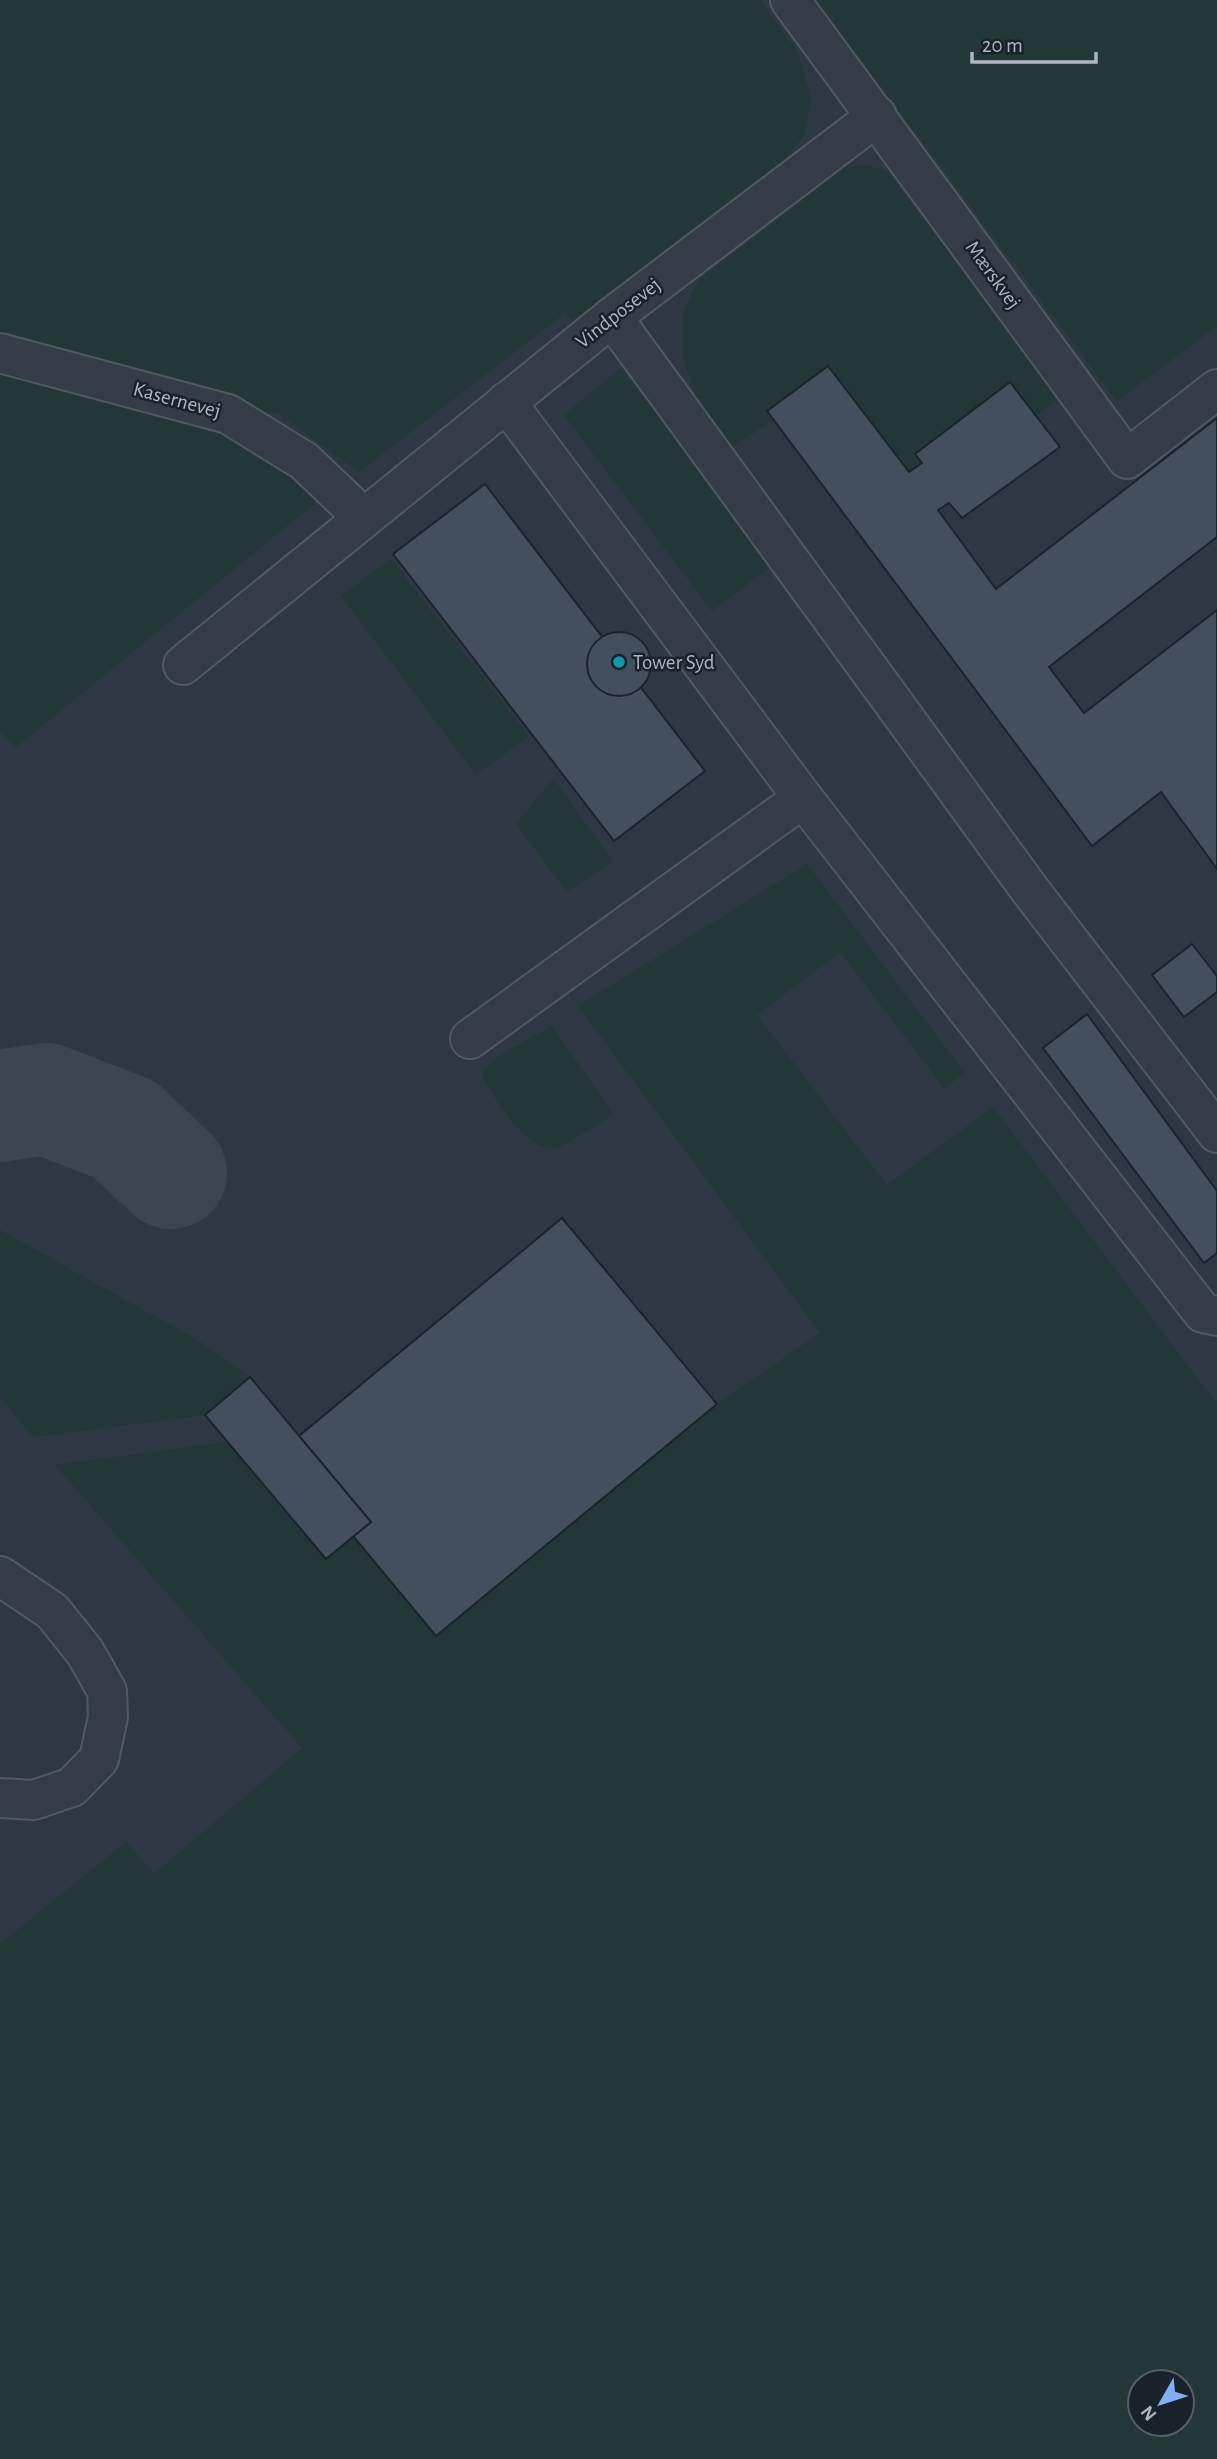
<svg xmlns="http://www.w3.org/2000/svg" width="1217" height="2459" font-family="'Alegreya Sans',sans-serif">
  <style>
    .airport { fill: #2e3744; fill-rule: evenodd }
    .green { fill: #233738; fill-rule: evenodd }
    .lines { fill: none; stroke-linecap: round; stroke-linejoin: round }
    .taxiway { stroke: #3c4552; stroke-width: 112 }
    .building { fill: #444f5e; stroke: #1b232d; stroke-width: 2 }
    .minor-casing { stroke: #515965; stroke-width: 42 }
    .minor { stroke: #343c47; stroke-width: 38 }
    .culture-dot { fill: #0f9aa8; stroke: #19212b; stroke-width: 2.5 }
    .labels { text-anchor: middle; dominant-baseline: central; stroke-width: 5; stroke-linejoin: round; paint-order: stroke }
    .street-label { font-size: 21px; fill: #aeb6c4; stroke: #19212b }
    .poi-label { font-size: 21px; fill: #aeb6c4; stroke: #19212b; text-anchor: start }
  </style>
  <rect width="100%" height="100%" fill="#212a36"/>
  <!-- airport -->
  <path class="airport" d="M 0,0 L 1217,0 L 1217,2459 L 0,2459 ZM 1140,2382 L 1182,2382 L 1182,2424 L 1140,2424 Z"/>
  <!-- green -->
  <g class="green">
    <path d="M 0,0 L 760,0 L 798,52 L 811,97 L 806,133 L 780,164 L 576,323 L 564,314 L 359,472 L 280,415 L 0,338 Z"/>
    <path d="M 816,0 L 1217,0 L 1217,326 L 1117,401 Z"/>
    <path d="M 869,166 L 887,171 L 1059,398 L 1035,416 L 1010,382 L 916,454 L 922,463 L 909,472 L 828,366 L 768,410 L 774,420 L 732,447 L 701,408 L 692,385 L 683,356 L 683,313 L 698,281 L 846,167 Z"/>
    <path d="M 621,368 L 773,565 L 712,611 L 564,415 Z"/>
    <path d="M 0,369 L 221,426 L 262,447 L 320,499 L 15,748 L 0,730 Z"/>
    <path d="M 391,559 L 529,736 L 476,775 L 341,596 Z"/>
    <path d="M 553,778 L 613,861 L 567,892 L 516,824 Z"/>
    <path d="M 807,864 L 965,1073 L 944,1088 L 840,952 L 757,1015 L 887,1185 L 993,1107 L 1217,1404 L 1217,2459 L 0,2459 L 0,1944 L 126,1842 L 154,1874 L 302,1748 L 55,1465 L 228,1442 L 325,1559 L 353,1536 L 437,1636 L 717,1404 L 820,1333 L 578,1006 ZM 1140,2382 L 1182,2382 L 1182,2424 L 1140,2424 Z"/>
    <path d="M 552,1026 L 614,1115 L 557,1149 C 551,1148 545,1147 540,1145 C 513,1132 496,1099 481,1075 L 495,1058 Z"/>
    <path d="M 0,1230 L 201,1342 L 250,1377 L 205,1415 L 33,1437 L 0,1397 Z"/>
  </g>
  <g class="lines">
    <!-- taxiway -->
    <path class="taxiway" d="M 0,1106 L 46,1099 L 124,1129 L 171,1173"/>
  </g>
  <!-- building -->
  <g class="building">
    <path d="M 828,366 L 909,472 L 922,463 L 915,454 L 1010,382 L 1060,447 L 962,518 L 949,503 L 938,510 L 996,589 L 1217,418 L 1217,537 L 1049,667 L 1084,713 L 1217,610 L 1217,869 L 1161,792 L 1092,846 L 767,411 Z"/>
    <path d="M 485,484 L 705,771 L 614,841 L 393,554 Z"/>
    <circle cx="619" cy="664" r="32"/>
    <path d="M 1192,944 L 1217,976 L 1217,992 L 1184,1017 L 1152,975 Z"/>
    <path d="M 1087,1014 L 1217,1191 L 1217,1253 L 1204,1263 L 1043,1048 Z"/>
    <path d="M 562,1218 L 717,1404 L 436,1636 L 353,1536 L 371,1522 L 299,1436 Z"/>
    <path d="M 250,1377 L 371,1522 L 326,1559 L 205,1415 Z"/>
  </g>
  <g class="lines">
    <defs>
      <g id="minor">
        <path d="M 790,0 L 1127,459 L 1217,389"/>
        <path d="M 612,317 L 1030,890 L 1217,1133"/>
        <path d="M 0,353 L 228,414 L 304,461 L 364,518"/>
        <path d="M 506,402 L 803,798 L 1203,1313 L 1217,1316"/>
        <path d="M 183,665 L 612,317 L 877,116"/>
        <path d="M 470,1039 L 803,798"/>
        <path d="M 0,1576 L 52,1611 L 85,1652 L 107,1691 L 108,1717 L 99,1759 L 72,1787 L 34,1800 L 0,1798"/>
      </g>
    </defs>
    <!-- minor casing -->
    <use href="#minor" class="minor-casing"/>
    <!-- minor -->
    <use href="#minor" class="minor"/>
  </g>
  <!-- markers -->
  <circle class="culture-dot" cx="619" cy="662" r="7"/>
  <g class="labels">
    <!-- street labels -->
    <g class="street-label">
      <text transform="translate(993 275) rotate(54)">Mærskvej</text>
      <text transform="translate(618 313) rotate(-38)">Vindposevej</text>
      <text transform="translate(177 400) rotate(15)">Kasernevej</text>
    </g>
    <!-- poi labels -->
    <g class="poi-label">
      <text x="633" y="662">Tower Syd</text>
    </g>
  </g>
  <!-- north arrow -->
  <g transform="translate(1161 2403) rotate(231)"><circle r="33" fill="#19212b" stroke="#555d68" stroke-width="2"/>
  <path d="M0-5L12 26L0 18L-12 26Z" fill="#83aef4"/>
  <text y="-10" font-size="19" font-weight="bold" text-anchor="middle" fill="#aeb6c4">N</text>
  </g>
  <!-- scale -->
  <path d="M972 52v10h124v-10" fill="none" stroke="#aeb6c4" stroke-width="3.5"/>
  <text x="982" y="52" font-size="21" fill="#aeb6c4" stroke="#19212b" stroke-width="5" paint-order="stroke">20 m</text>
</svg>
